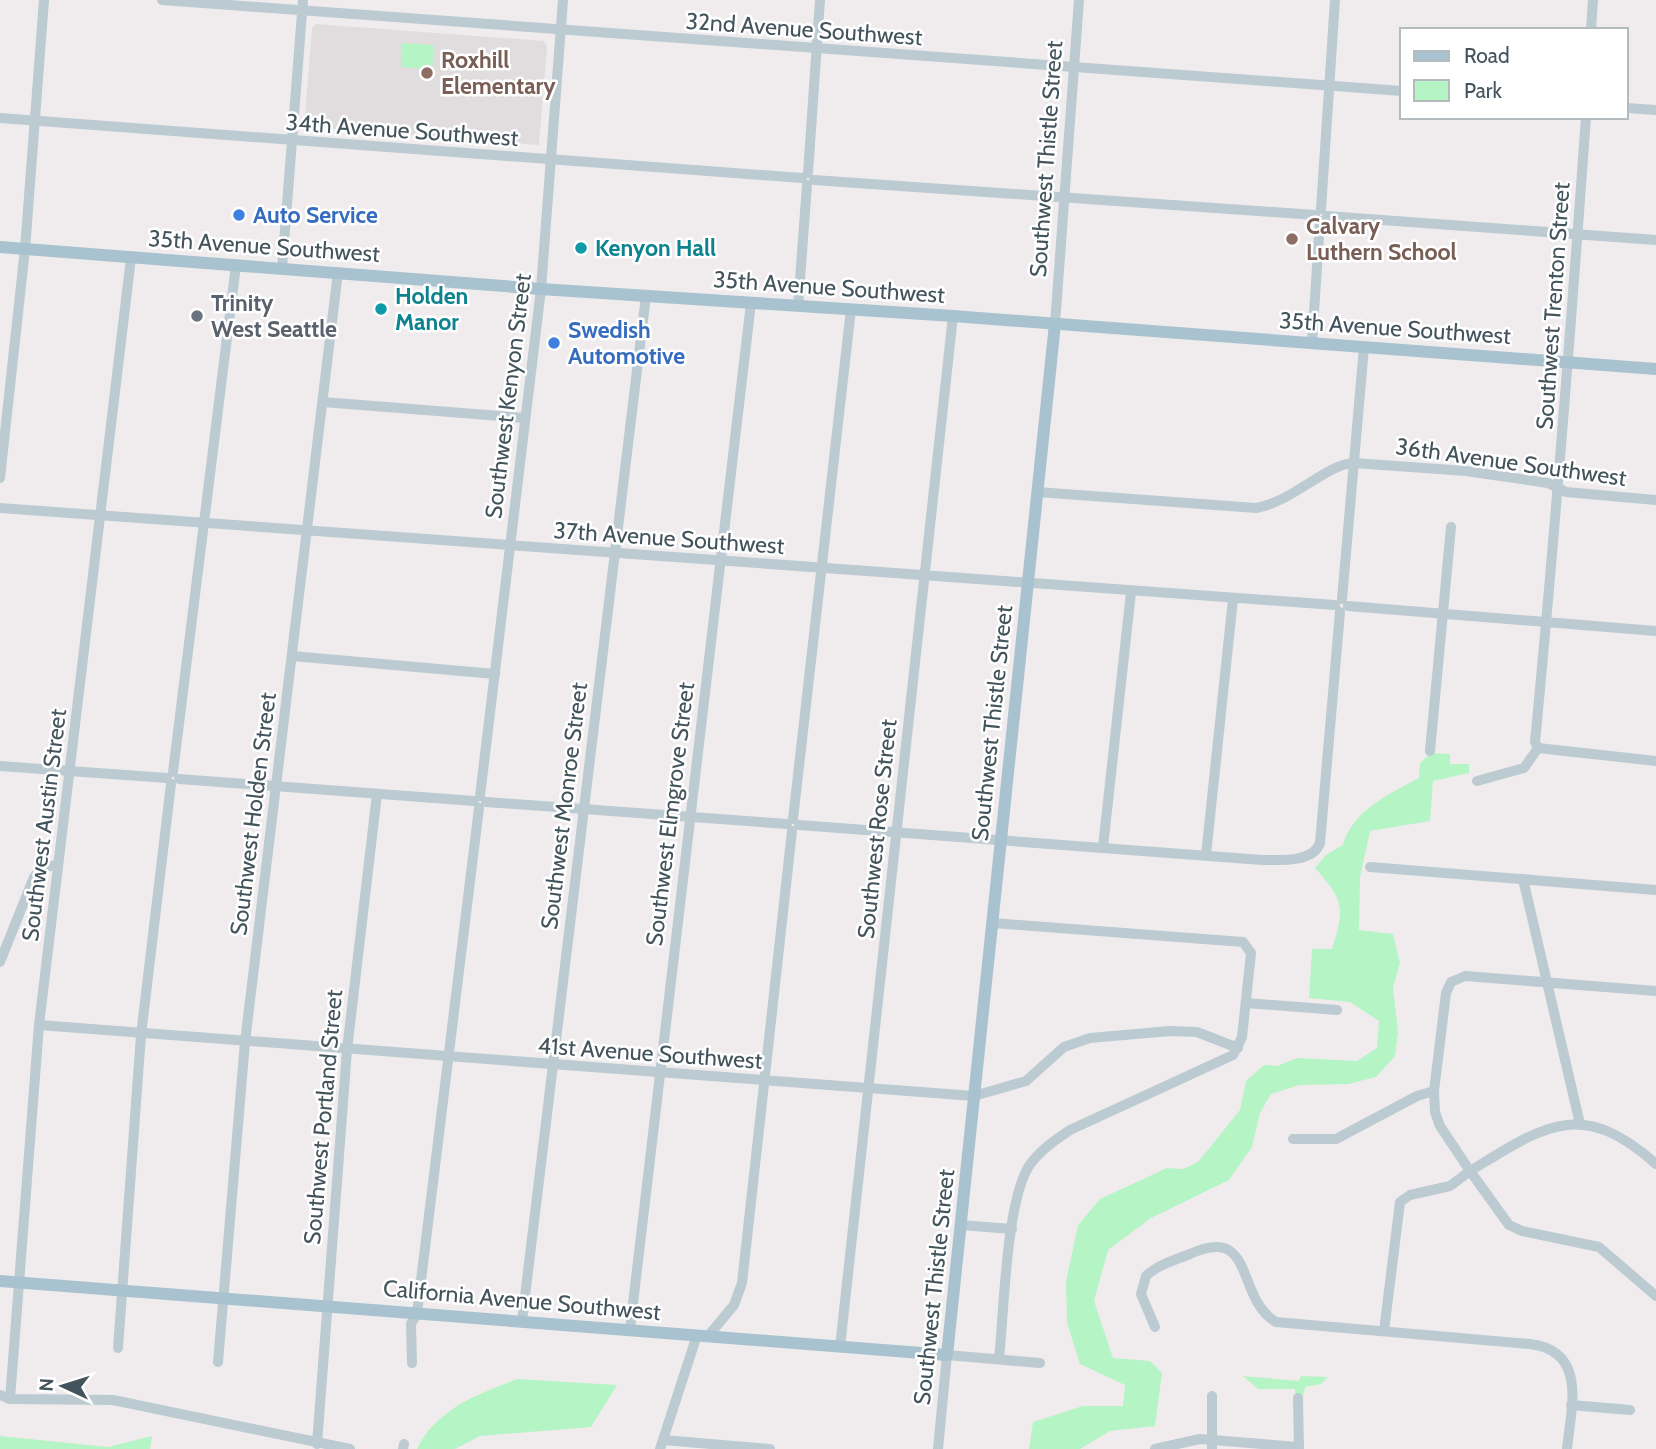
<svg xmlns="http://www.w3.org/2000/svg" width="1656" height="1449" font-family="Cabin,sans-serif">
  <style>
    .education { fill: #e1dddf }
    .green { fill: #b5f4c4 }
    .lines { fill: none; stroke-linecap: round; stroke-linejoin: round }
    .minor { stroke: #bbcbd1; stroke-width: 10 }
    .major { stroke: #a9c2d0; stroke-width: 12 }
    .education-dot { fill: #8d6e63; stroke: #fff; stroke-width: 2.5 }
    .shop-dot { fill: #3f7fe0; stroke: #fff; stroke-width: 2.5 }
    .culture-dot { fill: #0f9aa8; stroke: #fff; stroke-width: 2.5 }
    .worship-dot { fill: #6b7280; stroke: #fff; stroke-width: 2.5 }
    .labels { text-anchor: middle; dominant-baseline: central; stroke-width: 5; stroke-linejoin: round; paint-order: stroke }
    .street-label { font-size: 23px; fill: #43545c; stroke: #fff }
    .education-label { font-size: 23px; font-weight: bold; fill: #785e54; stroke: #fff; text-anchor: start }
    .shop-label { font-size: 23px; font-weight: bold; fill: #366cbe; stroke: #fff; text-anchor: start }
    .culture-label { font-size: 23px; font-weight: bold; fill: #0d838f; stroke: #fff; text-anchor: start }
    .worship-label { font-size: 23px; font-weight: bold; fill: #5b616d; stroke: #fff; text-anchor: start }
  </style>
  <rect width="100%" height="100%" fill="#f0eced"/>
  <!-- education -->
  <path class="education" d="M 316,24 L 544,41 L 547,46 L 539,145 L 304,127 L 312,28 Z"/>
  <!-- green -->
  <g class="green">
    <path d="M 402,43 L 434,45 L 432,70 L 401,67 Z"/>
    <path d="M 1431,753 L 1450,754 L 1450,764 L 1469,764 L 1469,773 L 1433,781 L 1430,821 L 1370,831 L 1360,877 L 1359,930 L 1393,934 L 1400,963 L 1393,987 L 1398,1032 L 1395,1056 L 1376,1077 L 1348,1084 L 1299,1085 L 1271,1094 L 1260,1113 L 1252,1147 L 1229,1180 L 1151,1218 L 1108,1250 L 1094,1301 L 1113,1358 L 1150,1361 L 1162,1373 L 1155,1426 L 1110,1431 L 1080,1449 L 1029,1449 L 1033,1422 L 1083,1406 L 1123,1406 L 1125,1385 L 1080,1364 L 1067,1323 L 1066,1282 L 1078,1225 L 1100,1199 L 1167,1168 L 1183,1169 L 1198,1162 L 1240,1110 L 1246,1081 L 1264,1065 L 1277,1066 L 1298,1058 L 1357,1061 L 1377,1048 L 1379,1021 L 1350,1002 L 1309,998 L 1312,949 L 1332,949 C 1345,908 1344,900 1315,868 L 1326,855 L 1343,845 C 1352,811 1389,794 1419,778 L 1420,763 Z"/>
    <path d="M 1243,1376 L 1299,1381 L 1301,1376 L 1328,1377 L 1321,1384 L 1305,1387 L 1303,1396 L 1295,1396 L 1295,1389 L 1258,1389 Z"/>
    <path d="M 517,1379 L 617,1385 L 591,1427 L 480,1436 L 455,1449 L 417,1449 C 436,1409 478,1394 517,1379 Z"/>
    <path d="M 0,1436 L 108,1447 L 152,1436 L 150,1449 L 0,1449 Z"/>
  </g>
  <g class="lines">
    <!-- minor -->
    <g class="minor">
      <path d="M 162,0 L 1402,91"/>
      <path d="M 1591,30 L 1593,0"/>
      <path d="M 1626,108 L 1656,110"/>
      <path d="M 0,118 L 802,178"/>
      <path d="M 808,173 L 820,0"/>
      <path d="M 814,180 L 1315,215"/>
      <path d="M 1321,209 L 1335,0"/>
      <path d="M 1327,216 L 1656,240"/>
      <path d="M 282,268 L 303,0"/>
      <path d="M 798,306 L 807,185"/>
      <path d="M 1055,324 L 1079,0"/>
      <path d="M 1312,343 L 1320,221"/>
      <path d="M 323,402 L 525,418"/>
      <path d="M 0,478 L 25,249 L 44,0"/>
      <path d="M 1037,492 L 1256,508 C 1294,501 1326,464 1354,463 L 1466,471 L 1548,483 L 1566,492 L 1656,500"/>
      <path d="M 0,508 L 1335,605"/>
      <path d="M 1342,599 L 1364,347"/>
      <path d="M 1348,606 L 1656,631"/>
      <path d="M 292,656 L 495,674"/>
      <path d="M 1538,748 L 1535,742 C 1555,534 1571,326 1586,117"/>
      <path d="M 1538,748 L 1656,761"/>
      <path d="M 1430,751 L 1451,527"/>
      <path d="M 0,766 L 167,778"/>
      <path d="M 173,772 L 236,265"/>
      <path d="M 179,779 L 474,801"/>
      <path d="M 1477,781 L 1524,768 L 1538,748"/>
      <path d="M 480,796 L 541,289 L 563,0"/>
      <path d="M 486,802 L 787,824"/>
      <path d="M 793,819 L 851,309"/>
      <path d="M 799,825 L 1262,860 C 1279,860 1313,863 1320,843 L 1340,612"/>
      <path d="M 1103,847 L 1131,592"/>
      <path d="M 1206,855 L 1233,599"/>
      <path d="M 1370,867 L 1656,890"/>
      <path d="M 1523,879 L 1580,1124"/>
      <path d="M 993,923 L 1243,942 L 1251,953 L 1242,1037 L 1233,1055 L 1070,1130 C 1055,1140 1039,1151 1029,1166 C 1006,1202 1004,1313 999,1359"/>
      <path d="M 0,962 L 34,877 L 42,867 L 58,865"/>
      <path d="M 1246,1003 L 1337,1010"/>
      <path d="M 39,1025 L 974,1096 L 1026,1081 L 1064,1047 L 1090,1038 L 1170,1031 L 1197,1032 L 1238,1048"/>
      <path d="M 1293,1139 L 1336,1139 L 1417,1096 L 1434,1091"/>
      <path d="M 1656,1164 C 1581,1097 1544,1126 1470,1171 L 1509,1225 L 1522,1231 L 1599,1247 L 1656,1296"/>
      <path d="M 961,1225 L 1012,1229"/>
      <path d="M 522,1321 L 646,296"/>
      <path d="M 1155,1327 L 1141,1294 L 1146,1276 C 1157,1265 1175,1260 1190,1254 C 1256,1224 1235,1298 1276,1322 L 1530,1344 C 1588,1351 1571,1408 1567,1449"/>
      <path d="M 630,1329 L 751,303"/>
      <path d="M 1384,1331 L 1400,1202 L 1410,1195 L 1450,1186 L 1470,1171 L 1440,1126 L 1435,1112 L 1434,1091 L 1446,993 L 1451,982 L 1465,976 L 1656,991"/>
      <path d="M 709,1335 L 734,1305 L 742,1283 L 792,831"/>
      <path d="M 840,1347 L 953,316"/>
      <path d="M 118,1348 L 141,1035 L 171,784"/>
      <path d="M 218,1362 L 245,1042 L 338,272"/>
      <path d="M 412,1363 L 411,1324 L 417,1313 L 479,808"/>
      <path d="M 0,1395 L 10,1399 L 113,1400 L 350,1449"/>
      <path d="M 1212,1396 L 1212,1449"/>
      <path d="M 1298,1398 L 1299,1449"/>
      <path d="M 10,1399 L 39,1025 L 131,258"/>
      <path d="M 1571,1405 L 1630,1410"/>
      <path d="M 663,1440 L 770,1449"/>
      <path d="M 317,1444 L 347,1050 L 377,794"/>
      <path d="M 403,1449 L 404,1444"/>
      <path d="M 660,1449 L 697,1335"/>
      <path d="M 938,1449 L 947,1355 L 1040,1363"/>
      <path d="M 1155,1449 L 1200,1439 L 1299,1447"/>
    </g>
    <!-- major -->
    <g class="major">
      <path d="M 0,247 L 541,289 L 953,316 L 1656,369"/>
      <path d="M 0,1281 L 947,1355 L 1055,324"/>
    </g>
  </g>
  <!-- markers -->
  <g class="education-dot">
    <circle cx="427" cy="73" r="7"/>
    <circle cx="1292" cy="239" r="7"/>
  </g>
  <g class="shop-dot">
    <circle cx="239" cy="215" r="7"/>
    <circle cx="554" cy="343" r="7"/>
  </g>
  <g class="culture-dot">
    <circle cx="581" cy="248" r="7"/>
    <circle cx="381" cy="309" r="7"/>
  </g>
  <circle class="worship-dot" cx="197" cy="316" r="7"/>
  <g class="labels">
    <!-- street labels -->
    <g class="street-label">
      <text transform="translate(804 29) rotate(4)">32nd Avenue Southwest</text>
      <text transform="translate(402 130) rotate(4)">34th Avenue Southwest</text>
      <text transform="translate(1046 159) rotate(-86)">Southwest Thistle Street</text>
      <text transform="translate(264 246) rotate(4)">35th Avenue Southwest</text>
      <text transform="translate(829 287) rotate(4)">35th Avenue Southwest</text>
      <text transform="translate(1553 306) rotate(-86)">Southwest Trenton Street</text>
      <text transform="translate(1395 328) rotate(4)">35th Avenue Southwest</text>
      <text transform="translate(508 396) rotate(-83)">Southwest Kenyon Street</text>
      <text transform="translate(1511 462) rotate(8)">36th Avenue Southwest</text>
      <text transform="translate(669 538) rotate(4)">37th Avenue Southwest</text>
      <text transform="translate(992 723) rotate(-84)">Southwest Thistle Street</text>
      <text transform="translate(564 806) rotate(-83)">Southwest Monroe Street</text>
      <text transform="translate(253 814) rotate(-83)">Southwest Holden Street</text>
      <text transform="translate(670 814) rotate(-83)">Southwest Elmgrove Street</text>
      <text transform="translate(44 825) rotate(-83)">Southwest Austin Street</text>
      <text transform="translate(877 829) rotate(-84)">Southwest Rose Street</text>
      <text transform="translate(650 1053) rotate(4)">41st Avenue Southwest</text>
      <text transform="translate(323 1117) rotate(-85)">Southwest Portland Street</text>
      <text transform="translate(934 1287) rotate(-84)">Southwest Thistle Street</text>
      <text transform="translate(522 1300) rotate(5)">California Avenue Southwest</text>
    </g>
    <!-- education labels -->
    <g class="education-label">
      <text x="441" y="60">Roxhill<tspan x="441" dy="26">Elementary</tspan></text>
      <text x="1306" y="226">Calvary<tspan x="1306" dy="26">Luthern School</tspan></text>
    </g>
    <!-- shop labels -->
    <g class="shop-label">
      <text x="253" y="215">Auto Service</text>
      <text x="568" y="330">Swedish<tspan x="568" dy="26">Automotive</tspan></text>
    </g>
    <!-- culture labels -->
    <g class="culture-label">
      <text x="595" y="248">Kenyon Hall</text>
      <text x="395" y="296">Holden<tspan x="395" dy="26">Manor</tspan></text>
    </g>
    <!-- worship labels -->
    <g class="worship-label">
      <text x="211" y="303">Trinity<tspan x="211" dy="26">West Seattle</tspan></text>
    </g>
  </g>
  <!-- legend -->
  <rect x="1400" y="28" width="228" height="91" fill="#ffffff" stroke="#b4bbbe" stroke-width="2"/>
  <rect x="1414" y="51" width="35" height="10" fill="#a9c2d0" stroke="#b4bbbe" stroke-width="2"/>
  <text x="1464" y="63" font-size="21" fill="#43545c">Road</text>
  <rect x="1414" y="80" width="35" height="21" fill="#b5f4c4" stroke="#b4bbbe" stroke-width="2"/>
  <text x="1464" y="98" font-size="21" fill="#43545c">Park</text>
  <!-- north arrow -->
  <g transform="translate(63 1386) rotate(274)" stroke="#ffffff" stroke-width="5" paint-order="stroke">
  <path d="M0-5L12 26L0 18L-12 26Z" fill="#43545c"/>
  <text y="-10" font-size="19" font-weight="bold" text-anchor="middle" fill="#43545c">N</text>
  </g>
</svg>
